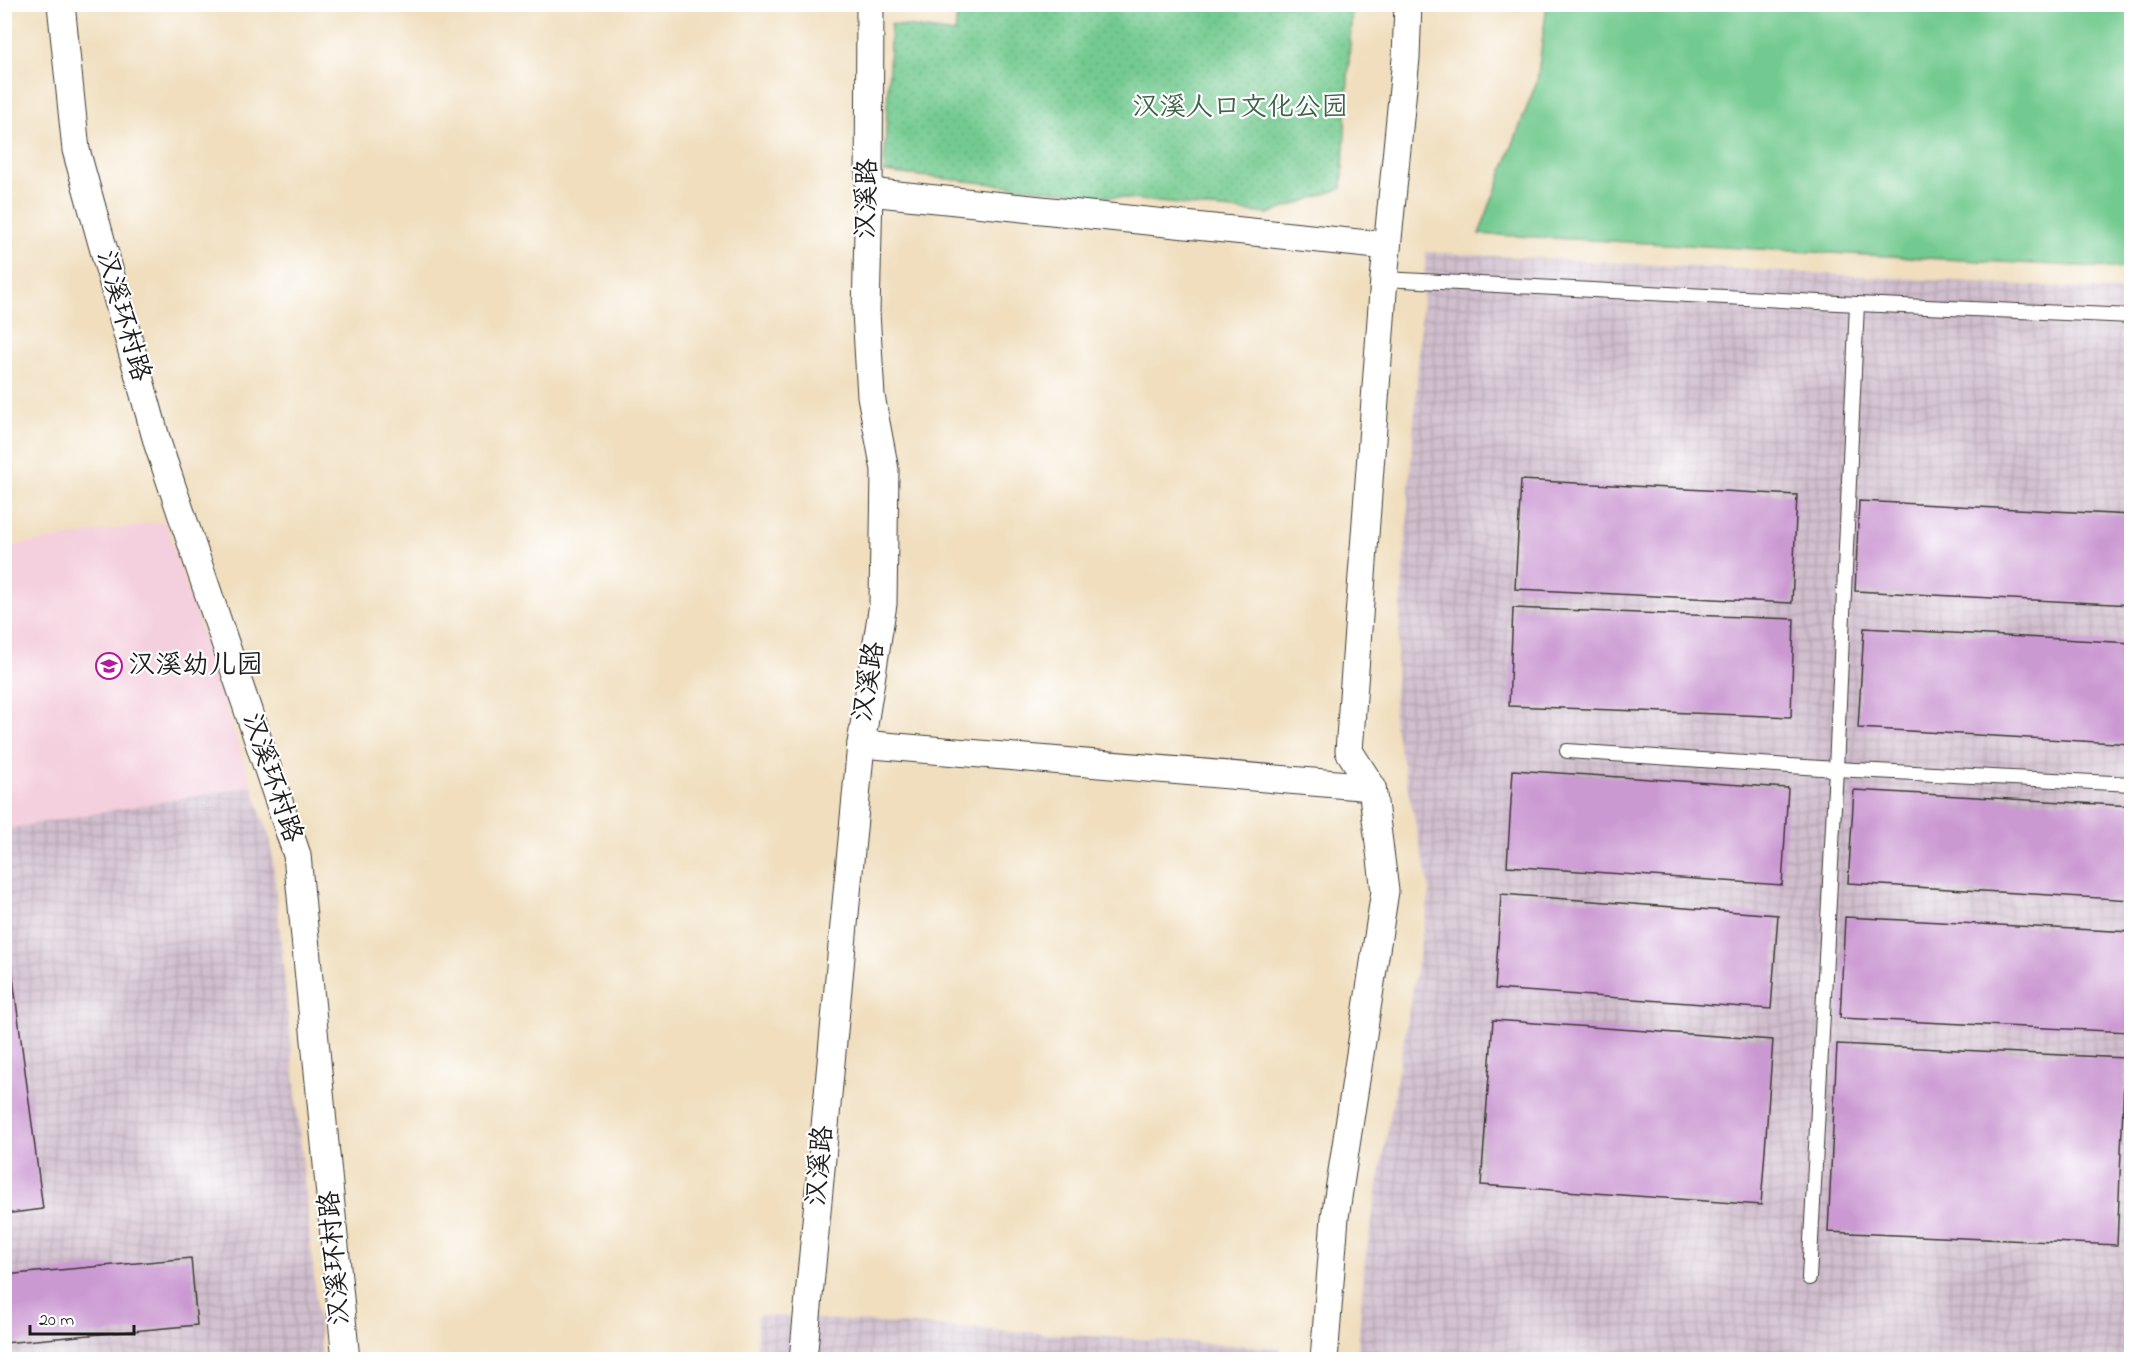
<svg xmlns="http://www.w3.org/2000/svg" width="2136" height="1364" font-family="'Indie Flower','LXGW WenKai TC',sans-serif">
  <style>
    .built { fill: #f4cfdd }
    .industrial { fill: url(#industrial-grid) }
    .grass { fill: #73ca90; stroke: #487356; stroke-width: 1.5 }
    .park { fill: url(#park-dots); stroke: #487356; stroke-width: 1.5 }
    .building { fill: #cb99d2 }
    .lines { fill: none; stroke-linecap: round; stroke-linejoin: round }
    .lane-casing { stroke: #3c3934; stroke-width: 16 }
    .street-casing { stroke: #3c3934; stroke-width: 29 }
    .lane { stroke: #fff; stroke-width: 14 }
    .street { stroke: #fff; stroke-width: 27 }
    .labels { text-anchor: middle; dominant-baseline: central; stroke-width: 4.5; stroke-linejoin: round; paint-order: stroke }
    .park-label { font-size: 27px; fill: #3f624a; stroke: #fff }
    .street-label { font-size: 27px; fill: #1c1c1c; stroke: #fff }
    .poi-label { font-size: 27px; fill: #1c1c1c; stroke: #fff; text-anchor: start }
  </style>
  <defs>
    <pattern id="industrial-grid" width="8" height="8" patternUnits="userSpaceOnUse" patternTransform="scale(1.5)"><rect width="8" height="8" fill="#d0bdcd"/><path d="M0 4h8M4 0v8" fill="none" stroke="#b2a2af"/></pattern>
    <pattern id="park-dots" width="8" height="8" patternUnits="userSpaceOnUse" patternTransform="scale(1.5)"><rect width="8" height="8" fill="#73ca90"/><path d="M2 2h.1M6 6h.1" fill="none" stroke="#63ad7c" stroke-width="1.8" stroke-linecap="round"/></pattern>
  </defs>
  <rect width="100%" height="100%" fill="#fff"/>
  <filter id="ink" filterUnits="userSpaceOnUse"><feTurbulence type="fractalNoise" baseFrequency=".0167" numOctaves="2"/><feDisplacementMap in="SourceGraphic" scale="12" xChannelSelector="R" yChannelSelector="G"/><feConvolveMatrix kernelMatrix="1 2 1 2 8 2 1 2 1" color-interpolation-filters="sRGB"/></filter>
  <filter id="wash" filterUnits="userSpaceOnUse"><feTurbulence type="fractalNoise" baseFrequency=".008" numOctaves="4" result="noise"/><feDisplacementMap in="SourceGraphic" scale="24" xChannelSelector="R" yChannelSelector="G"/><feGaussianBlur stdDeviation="1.35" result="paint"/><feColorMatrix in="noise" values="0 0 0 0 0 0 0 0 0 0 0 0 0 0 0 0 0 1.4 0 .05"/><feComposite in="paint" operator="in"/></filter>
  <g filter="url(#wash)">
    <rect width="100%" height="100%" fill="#f0debe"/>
    <!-- built -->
    <path class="built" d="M 165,521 L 252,786 L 5,829 L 5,547 Z"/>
    <!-- industrial -->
    <g class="industrial">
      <path d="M 1426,252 L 2131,291 L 2131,1359 L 1357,1360 L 1365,1259 L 1430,891 L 1393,719 Z"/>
      <path d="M 252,786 L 271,842 L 322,1359 L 5,1360 L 5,829 Z"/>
      <path d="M 758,1315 L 1281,1348 L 1280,1360 L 756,1360 Z"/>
    </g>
    <!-- grass -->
    <path class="grass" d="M 1547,5 L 2131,5 L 2131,269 L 1479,234 L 1537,81 Z"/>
    <!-- park -->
    <path class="park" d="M 958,5 L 1352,5 L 1342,188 L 1268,214 L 884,172 L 891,24 L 955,33 Z"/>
    <g id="blocks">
      <!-- building -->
      <g class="building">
        <path d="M 1521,480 L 1797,495 L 1792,603 L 1515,589 Z"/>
        <path d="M 1859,501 L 2132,515 L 2132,605 L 1855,591 Z"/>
        <path d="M 1513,608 L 1794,619 L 1791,717 L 1509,706 Z"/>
        <path d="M 1864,628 L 2132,643 L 2132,744 L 1858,728 Z"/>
        <path d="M 1513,770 L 1788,788 L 1782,885 L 1507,866 Z"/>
        <path d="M 1854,790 L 2132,806 L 2132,900 L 1848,883 Z"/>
        <path d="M 1501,894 L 1778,915 L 1771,1009 L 1495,989 Z"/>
        <path d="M 1845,917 L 2132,932 L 2130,1032 L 1840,1018 Z"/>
        <path d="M 4,932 L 7,932 L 43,1209 L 4,1214 Z"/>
        <path d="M 1493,1020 L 1773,1040 L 1761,1205 L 1481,1185 Z"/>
        <path d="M 1837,1044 L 2125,1058 L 2117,1245 L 1828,1232 Z"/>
        <path d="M 191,1258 L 197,1325 L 4,1343 L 4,1275 Z"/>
      </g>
    </g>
  </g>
  <g filter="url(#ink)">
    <use href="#blocks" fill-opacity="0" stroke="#3c3934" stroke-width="1.5"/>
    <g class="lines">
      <defs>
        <g id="lane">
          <path d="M 1384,279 L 1857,304 L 2132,316"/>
          <path d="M 1567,751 L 1836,769 L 2132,784"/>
          <path d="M 1809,1278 L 1836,769 L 1857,304"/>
        </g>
        <g id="street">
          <path d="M 61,4 L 76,150 L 158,445 L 297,855 L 346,1360"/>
          <path d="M 869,192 L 1387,246"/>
          <path d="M 861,744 L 1372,787"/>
          <path d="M 803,1360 L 861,744 L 883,604 L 885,470 L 871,396 L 866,312 L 869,192 L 870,4"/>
          <path d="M 1324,1360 L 1335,1217 L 1385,891 L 1372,787 L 1349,751 L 1384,279 L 1406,58 L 1408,4"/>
        </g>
      </defs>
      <!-- lane casing -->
      <use href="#lane" class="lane-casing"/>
      <!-- street casing -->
      <use href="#street" class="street-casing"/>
      <!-- lane -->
      <use href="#lane" class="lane"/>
      <!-- street -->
      <use href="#street" class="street"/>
    </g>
  </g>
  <!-- icons -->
  <defs>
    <symbol id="school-ring" viewBox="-11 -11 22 22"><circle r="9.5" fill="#fff" stroke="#b5179e" stroke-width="1.5"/><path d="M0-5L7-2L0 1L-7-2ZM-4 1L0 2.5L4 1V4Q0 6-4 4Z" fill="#b5179e"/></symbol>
  </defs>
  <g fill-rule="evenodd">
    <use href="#school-ring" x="94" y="651" width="30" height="30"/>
  </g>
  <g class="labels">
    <!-- park labels -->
    <g class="park-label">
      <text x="1240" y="108">汉溪人口文化公园</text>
    </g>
    <!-- street labels -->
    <g class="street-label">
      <text transform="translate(868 199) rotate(-89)">汉溪路</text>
      <text transform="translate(122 316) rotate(74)">汉溪环村路</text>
      <text transform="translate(870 682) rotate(-81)">汉溪路</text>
      <text transform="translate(271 778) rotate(71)">汉溪环村路</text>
      <text transform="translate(821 1166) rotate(-85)">汉溪路</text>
      <text transform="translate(336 1258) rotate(-95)">汉溪环村路</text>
    </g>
    <!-- poi labels -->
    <g class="poi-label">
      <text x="128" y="666">汉溪幼儿园</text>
    </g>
  </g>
  <!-- margin -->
  <rect width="2136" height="1364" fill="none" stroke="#fff" stroke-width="24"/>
  <!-- scale -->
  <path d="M30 1325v9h104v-9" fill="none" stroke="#1c1c1c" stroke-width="3"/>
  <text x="39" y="1325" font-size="18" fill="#1c1c1c" stroke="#ffffff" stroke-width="4.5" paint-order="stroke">20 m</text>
</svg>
